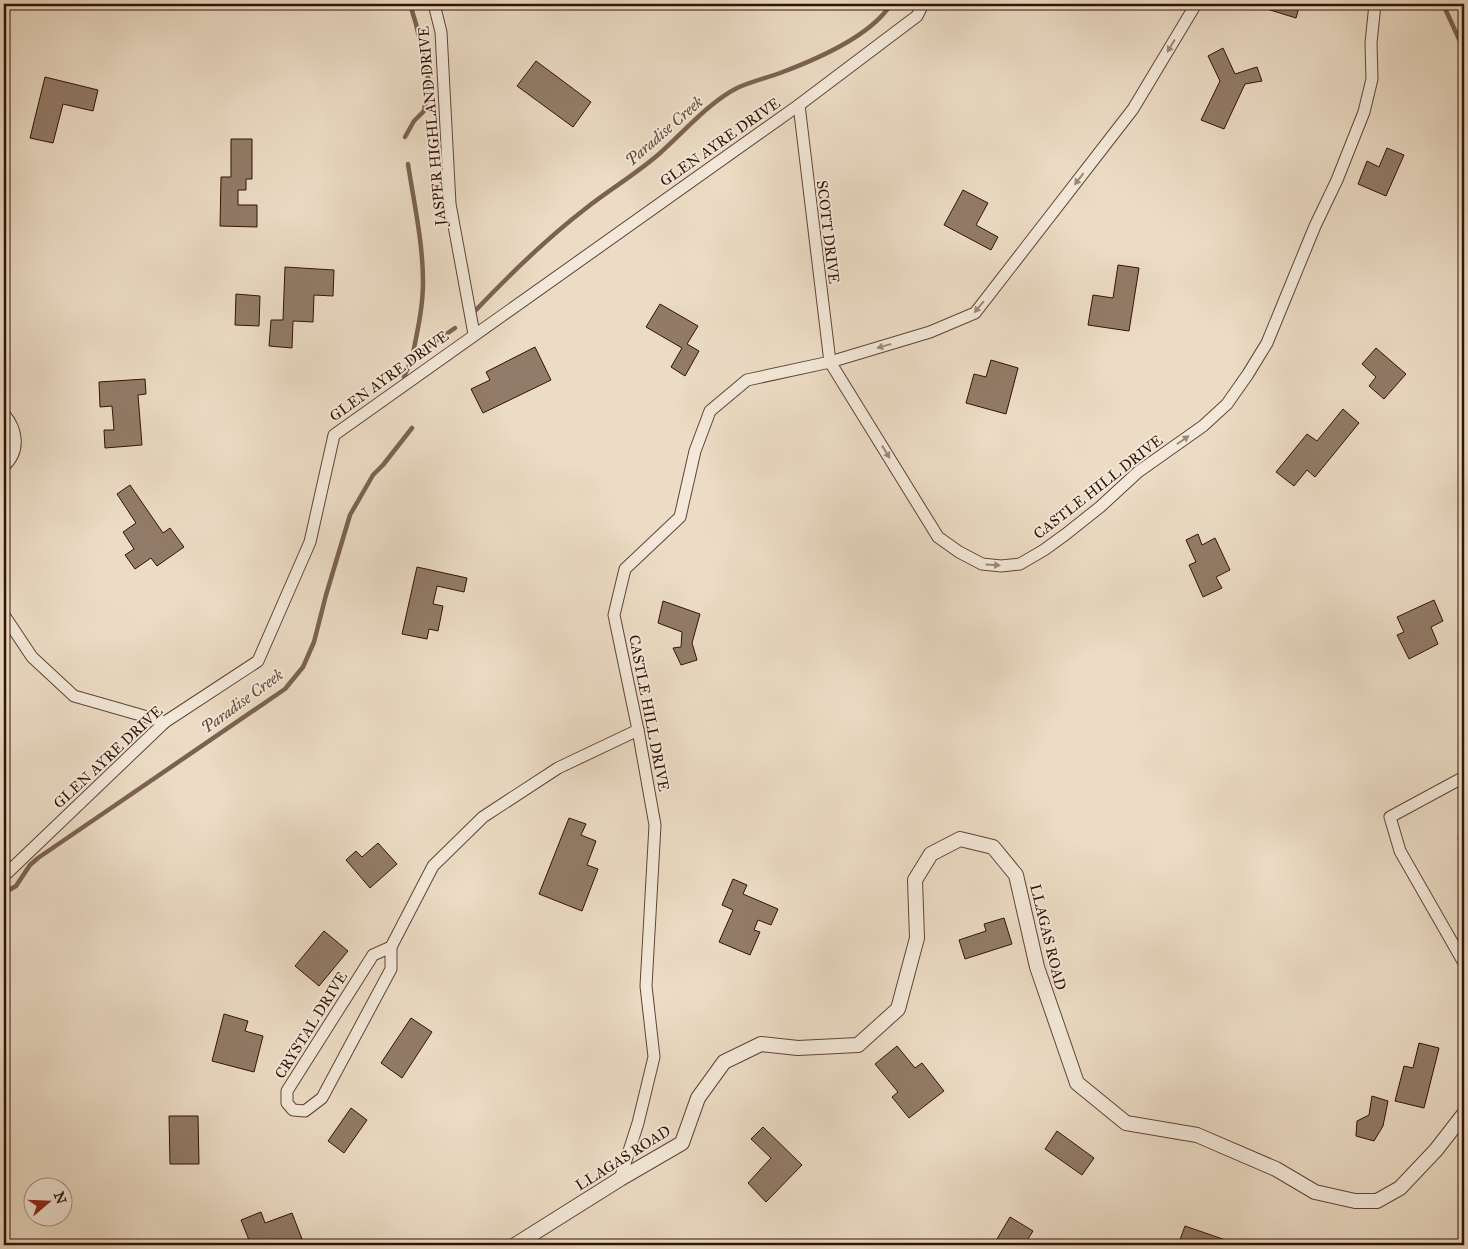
<svg xmlns="http://www.w3.org/2000/svg" width="1468" height="1249" font-family="'IM FELL Great Primer',serif">
  <style>
    .lines { fill: none; stroke-linecap: round; stroke-linejoin: round }
    .stream { stroke: #7b6250; stroke-width: 4.5 }
    .building { fill: #927b68; stroke: #311204 }
    .minor-casing { stroke: #604434; stroke-width: 13 }
    .tertiary-casing { stroke: #604434; stroke-width: 16 }
    .minor { stroke: #f3e8d9; stroke-width: 11 }
    .tertiary { stroke: #f3e8d9; stroke-width: 14 }
    .oneway { fill: #9c8879 }
    .labels { text-anchor: middle; dominant-baseline: central; stroke-width: 4; stroke-linejoin: round; paint-order: stroke }
    .street-label { font-size: 15px; fill: #311204; stroke: #f3e8d9 }
    .water-label { font-size: 16px; font-style: italic; fill: #624737; stroke: #f3e8d9 }
  </style>
  <rect width="100%" height="100%" fill="#ecdcc5"/>
  <filter id="stains"><feTurbulence type="fractalNoise" baseFrequency=".004" numOctaves="4"/><feColorMatrix values="0 0 0 0 .2 0 0 0 0 .09 0 0 0 0 .02 0 0 0 .5 -.17"/></filter>
  <radialGradient id="worn" r=".72"><stop offset=".6" stop-color="#630" stop-opacity="0"/><stop offset="1" stop-color="#630" stop-opacity=".3"/></radialGradient>
  <g class="lines">
    <!-- stream -->
    <g class="stream">
      <path d="M 1443,4 L 1464,50"/>
      <path d="M 405,137 L 414,121 L 424,111 L 429,82 L 416,24 L 410,4"/>
      <path d="M 408,164 C 414,203 423,243 423,282 C 423,308 417,333 412,358"/>
      <path d="M 474,312 C 509,275 545,240 585,209 C 609,190 636,174 659,154 C 683,133 708,103 737,88 C 750,82 766,78 780,73 C 815,60 871,36 891,4"/>
      <path d="M 404,377 L 412,358 L 455,328"/>
      <path d="M 4,893 L 16,886 L 30,865 L 38,858 L 285,689 L 303,667 L 314,642 L 326,595 L 350,515 L 373,475 L 383,465 L 412,428"/>
    </g>
  </g>
  <!-- building -->
  <g class="building">
    <path d="M 1255,4 L 1300,4 L 1296,18 L 1254,5 Z"/>
    <path d="M 1223,48 L 1235,74 L 1257,67 L 1262,81 L 1245,84 L 1224,129 L 1201,120 L 1220,81 L 1208,56 Z"/>
    <path d="M 536,61 L 591,102 L 573,127 L 517,86 Z"/>
    <path d="M 45,77 L 98,90 L 93,111 L 63,104 L 53,143 L 30,138 Z"/>
    <path d="M 231,139 L 252,139 L 252,179 L 246,179 L 246,190 L 238,190 L 238,205 L 257,205 L 257,227 L 220,226 L 221,177 L 231,177 Z"/>
    <path d="M 1387,148 L 1404,155 L 1386,196 L 1358,184 L 1367,161 L 1379,167 Z"/>
    <path d="M 963,190 L 988,203 L 976,225 L 998,237 L 991,250 L 944,225 Z"/>
    <path d="M 1118,265 L 1139,268 L 1129,331 L 1088,325 L 1093,295 L 1113,298 Z"/>
    <path d="M 285,267 L 334,270 L 333,296 L 314,295 L 313,322 L 293,321 L 292,348 L 269,346 L 271,320 L 283,320 Z"/>
    <path d="M 236,294 L 260,296 L 259,326 L 235,325 Z"/>
    <path d="M 660,304 L 698,326 L 687,344 L 699,351 L 685,376 L 671,367 L 682,348 L 646,327 Z"/>
    <path d="M 535,347 L 551,380 L 483,413 L 471,389 L 490,380 L 486,372 Z"/>
    <path d="M 1376,348 L 1406,374 L 1384,399 L 1369,386 L 1376,377 L 1362,364 Z"/>
    <path d="M 991,360 L 1018,368 L 1006,414 L 966,403 L 974,374 L 986,377 Z"/>
    <path d="M 145,379 L 146,394 L 138,395 L 142,445 L 105,448 L 104,430 L 114,430 L 112,406 L 100,407 L 99,382 Z"/>
    <path d="M 1343,409 L 1359,423 L 1315,477 L 1307,470 L 1294,486 L 1276,472 L 1307,434 L 1317,441 Z"/>
    <path d="M 130,485 L 163,533 L 170,528 L 184,547 L 157,566 L 151,558 L 135,569 L 125,555 L 134,549 L 123,532 L 136,523 L 117,494 Z"/>
    <path d="M 1198,534 L 1202,545 L 1215,538 L 1230,570 L 1216,577 L 1222,588 L 1203,597 L 1189,565 L 1196,562 L 1186,540 Z"/>
    <path d="M 417,567 L 467,578 L 464,592 L 437,586 L 433,604 L 443,606 L 438,631 L 429,629 L 427,639 L 402,634 Z"/>
    <path d="M 1434,600 L 1443,621 L 1431,627 L 1438,644 L 1409,659 L 1397,635 L 1404,632 L 1397,617 Z"/>
    <path d="M 663,601 L 700,614 L 692,643 L 697,660 L 681,665 L 673,648 L 681,647 L 682,632 L 658,623 Z"/>
    <path d="M 1462,813 L 1464,813 L 1464,841 L 1458,839 Z"/>
    <path d="M 569,818 L 586,824 L 581,835 L 596,841 L 587,865 L 598,869 L 582,911 L 539,894 Z"/>
    <path d="M 378,843 L 397,864 L 370,888 L 346,860 L 356,851 L 362,857 Z"/>
    <path d="M 733,879 L 747,885 L 743,894 L 778,909 L 771,925 L 758,920 L 754,930 L 760,932 L 750,955 L 719,942 L 733,910 L 722,905 Z"/>
    <path d="M 1004,918 L 1012,944 L 965,959 L 959,940 L 986,931 L 984,924 Z"/>
    <path d="M 324,931 L 348,951 L 319,986 L 295,966 Z"/>
    <path d="M 224,1014 L 248,1021 L 245,1031 L 263,1036 L 254,1072 L 212,1061 Z"/>
    <path d="M 411,1018 L 432,1032 L 402,1078 L 381,1063 Z"/>
    <path d="M 1419,1043 L 1439,1048 L 1424,1108 L 1395,1101 L 1404,1066 L 1413,1068 Z"/>
    <path d="M 897,1046 L 915,1068 L 922,1063 L 944,1091 L 909,1118 L 892,1097 L 898,1092 L 875,1064 Z"/>
    <path d="M 1372,1096 L 1388,1101 L 1383,1126 L 1374,1141 L 1356,1136 L 1357,1121 L 1369,1115 Z"/>
    <path d="M 351,1108 L 367,1120 L 344,1153 L 328,1141 Z"/>
    <path d="M 169,1116 L 198,1116 L 199,1164 L 170,1164 Z"/>
    <path d="M 763,1127 L 802,1165 L 766,1202 L 748,1183 L 771,1158 L 751,1139 Z"/>
    <path d="M 1057,1131 L 1094,1158 L 1082,1175 L 1045,1149 Z"/>
    <path d="M 261,1212 L 265,1223 L 292,1213 L 302,1239 L 285,1245 L 251,1245 L 241,1220 Z"/>
    <path d="M 1010,1217 L 1033,1231 L 1028,1239 L 1038,1245 L 997,1245 L 994,1244 Z"/>
    <path d="M 1185,1226 L 1240,1245 L 1178,1245 Z"/>
  </g>
  <g class="lines">
    <defs>
      <g id="minor">
        <path d="M 434,4 L 441,32 L 450,204 L 474,334"/>
        <path d="M 1196,4 L 1133,109 L 975,313 L 930,332 L 830,362 L 938,537 L 959,552 L 982,564 L 1001,566 L 1020,564 L 1044,550 L 1066,534 L 1100,507 L 1138,472 L 1203,426 L 1227,404 L 1248,374 L 1267,343 L 1315,226 L 1337,180 L 1364,112 L 1372,79 L 1371,43 L 1375,4"/>
        <path d="M 4,414 C 17,429 21,451 4,466"/>
        <path d="M 4,615 L 32,657 L 74,696 L 165,722"/>
        <path d="M 1464,777 L 1390,817 L 1400,851 L 1464,963"/>
        <path d="M 4,876 L 165,722 L 258,661 L 310,542 L 334,435 L 799,105 L 917,16 L 923,4"/>
        <path d="M 391,947 L 373,955 L 287,1091 L 287,1103 L 293,1110 L 305,1111 L 322,1098 L 391,969 L 391,947 L 433,866 L 483,817 L 558,768 L 638,730"/>
        <path d="M 620,1179 L 638,1123 L 654,1057 L 646,986 L 655,825 L 638,730 L 614,615 L 625,569 L 680,517 L 695,451 L 710,411 L 747,380 L 830,362 L 799,105"/>
      </g>
      <path id="tertiary" d="M 515,1245 L 620,1179 L 682,1143 L 698,1098 L 724,1062 L 761,1044 L 798,1048 L 858,1045 L 898,1009 L 917,938 L 915,880 L 931,854 L 960,839 L 993,847 L 1016,875 L 1037,967 L 1077,1083 L 1126,1123 L 1197,1135 L 1276,1169 L 1315,1192 L 1355,1201 L 1377,1201 L 1400,1188 L 1436,1150 L 1464,1114"/>
    </defs>
    <!-- minor casing -->
    <use href="#minor" class="minor-casing"/>
    <!-- tertiary casing -->
    <use href="#tertiary" class="tertiary-casing"/>
    <!-- minor -->
    <use href="#minor" class="minor"/>
    <!-- tertiary -->
    <use href="#tertiary" class="tertiary"/>
  </g>
  <!-- one-way arrows -->
  <defs><path id="oneway-solid" d="M-6-.8H1V-3.2L6.5 0L1 3.2V.8H-6Z" transform="scale(1.25)"/></defs>
  <g class="oneway">
    <use href="#oneway-solid" transform="translate(1171 46) rotate(121)"/>
    <use href="#oneway-solid" transform="translate(1079 179) rotate(128)"/>
    <use href="#oneway-solid" transform="translate(979 307) rotate(130)"/>
    <use href="#oneway-solid" transform="translate(884 346) rotate(164)"/>
    <use href="#oneway-solid" transform="translate(1183 440) rotate(-35)"/>
    <use href="#oneway-solid" transform="translate(886 452) rotate(58)"/>
    <use href="#oneway-solid" transform="translate(993 565) rotate(4)"/>
  </g>
  <g class="labels">
    <!-- street labels -->
    <g class="street-label">
      <text transform="translate(432 126) rotate(-95)">JASPER HIGHLAND DRIVE</text>
      <text transform="translate(720 142) rotate(-35)">GLEN AYRE DRIVE</text>
      <text transform="translate(828 232) rotate(83)">SCOTT DRIVE</text>
      <text transform="translate(389 376) rotate(-36)">GLEN AYRE DRIVE</text>
      <text transform="translate(1098 487) rotate(-38)">CASTLE HILL DRIVE</text>
      <text transform="translate(649 713) rotate(79)">CASTLE HILL DRIVE</text>
      <text transform="translate(108 757) rotate(-43)">GLEN AYRE DRIVE</text>
      <text transform="translate(1048 937) rotate(76)">LLAGAS ROAD</text>
      <text transform="translate(311 1025) rotate(-58)">CRYSTAL DRIVE</text>
      <text transform="translate(623 1158) rotate(-32)">LLAGAS ROAD</text>
    </g>
    <!-- water labels -->
    <g class="water-label">
      <text transform="translate(664 131) rotate(-41)">Paradise Creek</text>
      <text transform="translate(242 701) rotate(-36)">Paradise Creek</text>
    </g>
  </g>
  <!-- margin -->
  <rect width="1468" height="1249" fill="none" stroke="#ecdcc5" stroke-width="20"/>
  <rect x="5" y="5" width="1458" height="1239" fill="none" stroke="#311204" stroke-width="2.5"/>
  <rect x="10" y="10" width="1448" height="1229" fill="none" stroke="#311204"/>
  <!-- north arrow -->
  <g transform="translate(48 1202) rotate(71)"><circle r="24" fill="#f3e8d9" stroke="#a59284"/>
  <path d="M0-4L9 19L0 12L-9 19Z" fill="#8f2418"/>
  <text y="-8" font-size="14" font-weight="bold" text-anchor="middle" fill="#311204">N</text>
  </g>
  <rect width="100%" height="100%" filter="url(#stains)"/>
  <rect width="100%" height="100%" fill="url(#worn)"/>
</svg>
